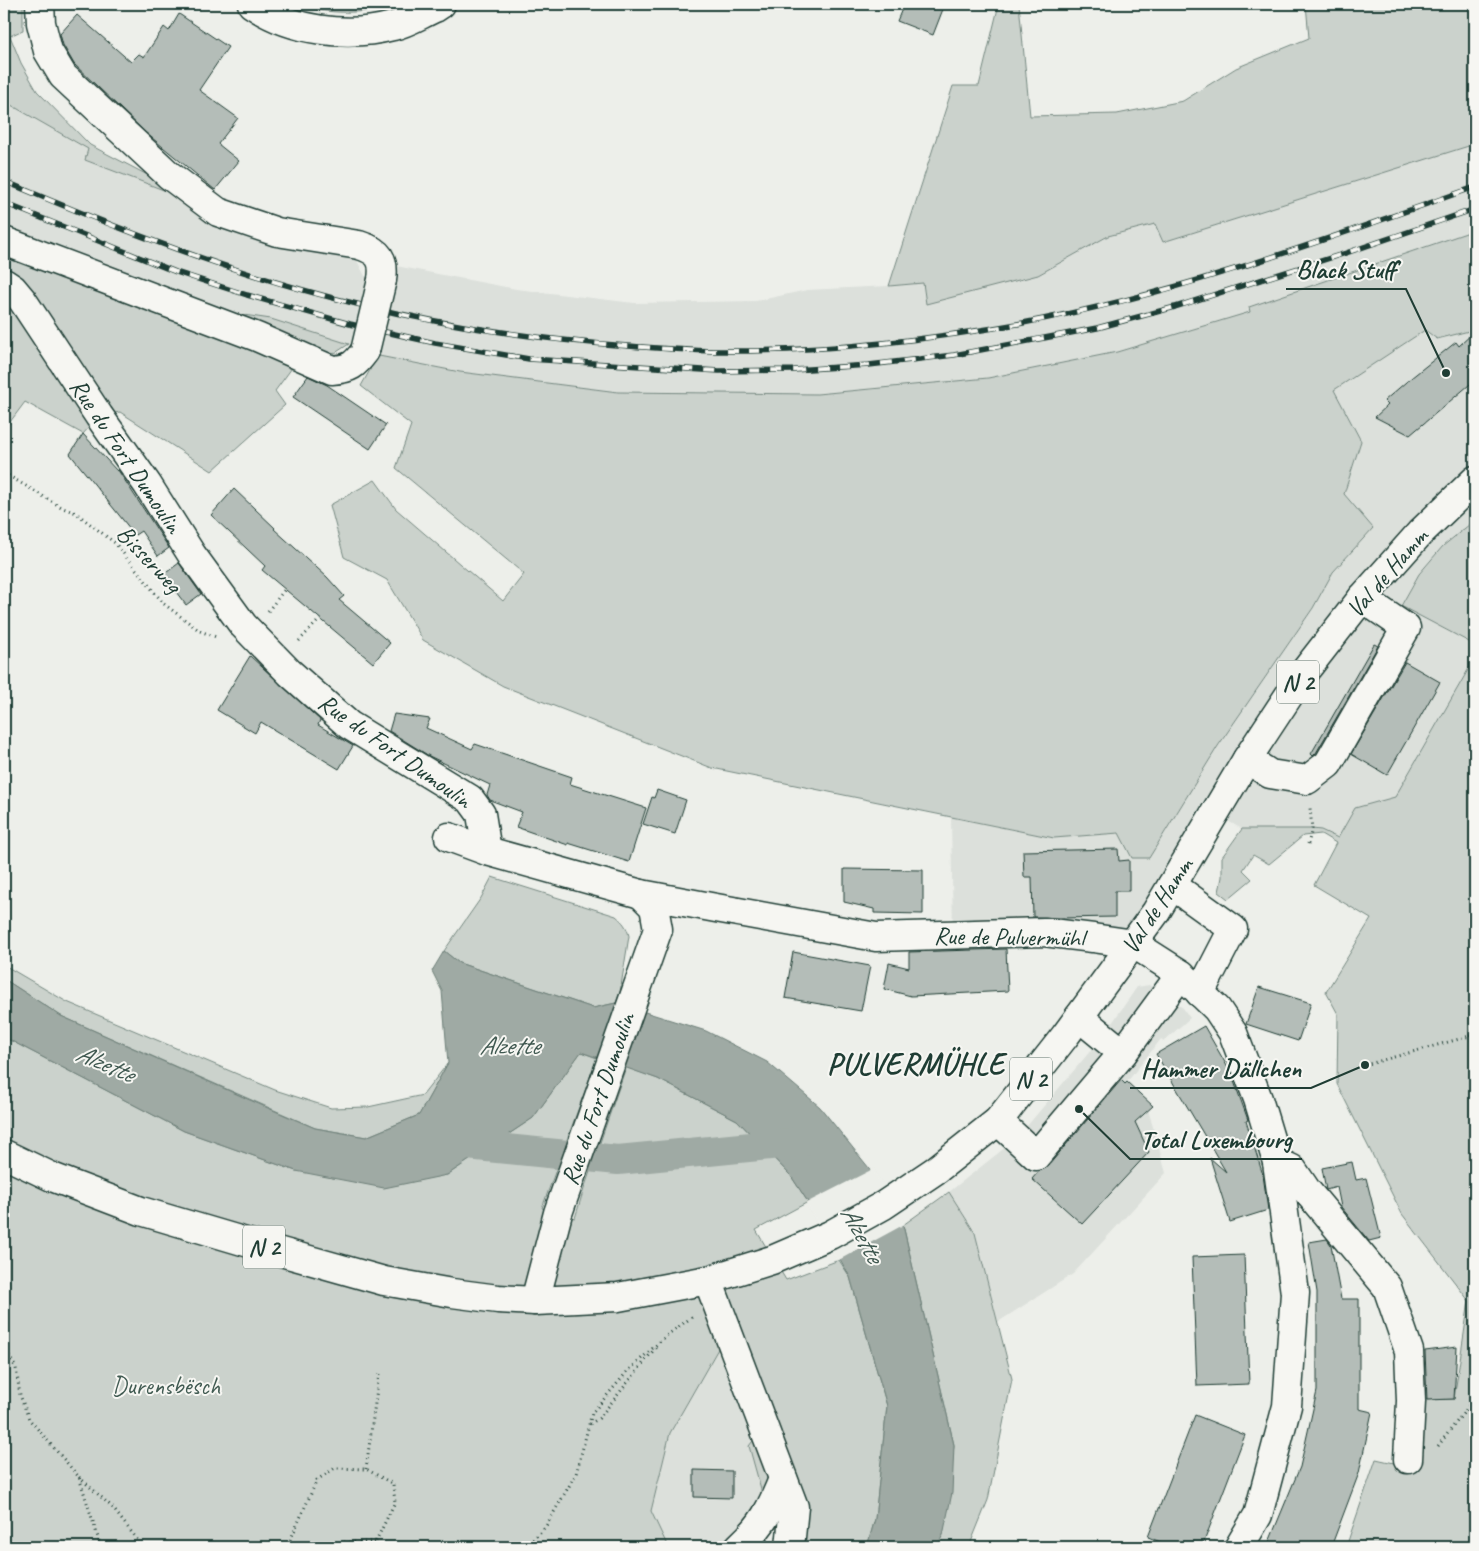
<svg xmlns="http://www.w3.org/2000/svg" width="1479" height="1551" font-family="Caveat,sans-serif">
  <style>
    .built { fill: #dce0db }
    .green { fill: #cbd2cc; stroke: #758880 }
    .water { fill: #9faaa4; stroke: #6c7e77 }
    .pier { fill: #edefea }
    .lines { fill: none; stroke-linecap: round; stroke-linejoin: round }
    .canal { stroke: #9faaa4; stroke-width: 30 }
    .building { fill: #b4bdb8; stroke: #1f3d34 }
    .minor-casing { stroke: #1f3d34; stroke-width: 31 }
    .major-casing { stroke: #1f3d34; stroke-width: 31 }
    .path { stroke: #1f3d34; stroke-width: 3; stroke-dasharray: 1 4; stroke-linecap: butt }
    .minor { stroke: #f6f6f2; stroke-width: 28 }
    .major { stroke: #f6f6f2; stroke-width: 28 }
    .rail-casing { stroke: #1f3d34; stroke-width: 5.5 }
    .rail { stroke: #f6f6f2; stroke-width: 4; stroke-dasharray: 11; stroke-linecap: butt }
    .minor-bridge-casing { stroke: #1f3d34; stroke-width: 31; stroke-linecap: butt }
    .minor-bridge { stroke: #f6f6f2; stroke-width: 28 }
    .labels { text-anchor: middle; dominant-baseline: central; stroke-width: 4; stroke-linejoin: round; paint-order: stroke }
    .shield { fill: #f6f6f2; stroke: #60746d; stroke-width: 1 }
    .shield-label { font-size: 24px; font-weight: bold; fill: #1f3d34 }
    .street-label { font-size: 25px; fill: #1f3d34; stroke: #f6f6f2 }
    .park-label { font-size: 25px; fill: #415b52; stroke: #f6f6f2 }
    .water-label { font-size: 26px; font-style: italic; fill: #3f5850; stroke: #f6f6f2 }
    .district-label { font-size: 30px; font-weight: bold; letter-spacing: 1px; fill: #1f3d34; stroke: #f6f6f2 }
    .leader { fill: none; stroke: #1f3d34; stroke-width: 2 }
    .callout-dot { fill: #1f3d34; stroke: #f6f6f2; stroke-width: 2 }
    .callout-label { font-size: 26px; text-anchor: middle; font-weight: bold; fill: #1f3d34; stroke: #f6f6f2; stroke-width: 4; stroke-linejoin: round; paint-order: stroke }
  </style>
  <rect width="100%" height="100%" fill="#edefea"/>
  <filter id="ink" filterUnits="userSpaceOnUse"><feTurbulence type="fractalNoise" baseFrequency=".02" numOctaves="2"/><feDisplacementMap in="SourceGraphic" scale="10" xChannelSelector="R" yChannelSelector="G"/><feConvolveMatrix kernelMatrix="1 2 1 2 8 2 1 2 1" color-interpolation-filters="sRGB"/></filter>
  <g filter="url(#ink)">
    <!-- built -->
    <g class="built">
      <path d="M 4,101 L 89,149 L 85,160 L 174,194 L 355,257 L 365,276 L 392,282 L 396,266 L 516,289 L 634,303 L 756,301 L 807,290 L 889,286 L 923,283 L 926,303 L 1038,275 L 1108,236 L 1155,224 L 1163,242 L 1475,144 L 1475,230 L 1250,307 L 1251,312 L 1230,318 L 1117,352 L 988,378 L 817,394 L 618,392 L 460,372 L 374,355 L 349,344 L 271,319 L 230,313 L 4,229 Z"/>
      <path d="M 1425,330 L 1437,339 L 1469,331 L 1475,344 L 1475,520 L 1443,546 L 1419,574 L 1401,605 L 1473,644 L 1472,663 L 1395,797 L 1355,808 L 1338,838 L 1321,830 L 1312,829 L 1242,829 L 1215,814 L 1134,944 L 953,935 L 951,817 L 1054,838 L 1119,833 L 1132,858 L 1149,858 L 1218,746 L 1313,608 L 1333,572 L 1372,528 L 1344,494 L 1361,441 L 1333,390 Z"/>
      <path d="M 1149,985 L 1183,1008 L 1190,1018 L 1164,1041 L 1161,1039 L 1127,1082 L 1145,1099 L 1166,1173 L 1073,1274 L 998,1322 L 975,1233 L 949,1192 L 1016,1139 L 1103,1036 L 1137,987 Z"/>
      <path d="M 727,1332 L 763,1428 L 749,1446 L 761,1489 L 760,1525 L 739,1547 L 668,1547 L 651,1511 L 670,1433 Z"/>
    </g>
    <!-- green -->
    <g class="green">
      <path d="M 4,4 L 23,4 L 23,30 L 10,36 L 21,63 L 37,91 L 90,145 L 159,181 L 174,194 L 85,160 L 88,149 L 4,101 Z"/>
      <path d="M 298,4 L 393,4 C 366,15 325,15 298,4 Z"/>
      <path d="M 999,4 L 1019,4 L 1030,116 L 1117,114 L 1183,101 L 1236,68 L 1309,38 L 1306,4 L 1475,4 L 1475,144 L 1163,242 L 1155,224 L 1108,236 L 1038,275 L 926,304 L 923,283 L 889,286 L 953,86 L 979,86 Z"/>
      <path d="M 1475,230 L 1475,344 L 1469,331 L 1437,339 L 1425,330 L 1334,390 L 1361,441 L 1344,494 L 1373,528 L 1333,572 L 1313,608 L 1218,746 L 1149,858 L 1132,858 L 1119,833 L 1054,838 L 712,768 L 503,686 L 423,640 L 387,580 L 344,557 L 330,505 L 375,480 L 396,509 L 503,601 L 524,574 L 396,468 L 411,425 L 361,386 L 370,370 L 374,355 L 460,372 L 618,392 L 817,394 L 988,378 L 1117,352 L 1250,312 L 1249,307 Z"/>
      <path d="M 4,241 L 230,313 L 271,319 L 349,344 L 332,355 L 261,338 L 300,357 L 275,391 L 285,405 L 212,471 L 120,412 L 99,416 L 83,434 L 25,402 L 4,430 Z"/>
      <path d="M 1475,520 L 1475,1547 L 1346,1547 L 1376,1459 L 1412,1467 L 1419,1400 L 1454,1399 L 1469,1301 L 1402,1214 L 1337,1084 L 1338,1014 L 1326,992 L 1371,919 L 1314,885 L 1336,843 L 1321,834 L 1303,836 L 1269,864 L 1253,855 L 1243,870 L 1252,879 L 1228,899 L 1219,892 L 1222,877 L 1222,857 L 1242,829 L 1312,829 L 1321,830 L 1338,838 L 1355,808 L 1395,797 L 1472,663 L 1473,644 L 1401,606 L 1419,574 L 1443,546 Z"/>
      <path d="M 492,877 L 616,916 C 623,922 627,927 629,936 L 620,992 L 616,1003 L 593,1008 L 459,963 L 444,951 L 481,898 Z"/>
      <path d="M 4,965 L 67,1002 L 275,1090 L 331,1108 L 368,1107 L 423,1095 L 448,1063 L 419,1115 L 366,1137 L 315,1128 L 61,1016 L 4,979 Z"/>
      <path d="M 4,1037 L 184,1131 L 296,1171 L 447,1175 L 533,1118 L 581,1052 L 597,1058 L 542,1208 L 575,1218 L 583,1192 L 626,1067 L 658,1079 L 737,1120 L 791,1176 L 808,1202 L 756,1230 L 786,1280 L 839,1260 L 850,1277 L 887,1406 L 875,1519 L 867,1547 L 790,1547 L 794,1507 L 760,1525 L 761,1489 L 749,1446 L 763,1428 L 727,1333 L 670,1433 L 651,1511 L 668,1547 L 4,1547 Z"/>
      <path d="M 949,1192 L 975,1233 L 1012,1379 L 988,1500 L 969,1547 L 936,1547 L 943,1535 L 954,1445 L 903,1225 Z"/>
    </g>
    <!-- water -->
    <path class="water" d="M 444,951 L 459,963 L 593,1008 L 616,1003 L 706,1031 L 767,1062 L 820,1107 L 873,1173 L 903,1225 L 954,1445 L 952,1493 L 943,1535 L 936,1547 L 867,1547 L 875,1519 L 887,1406 L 850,1277 L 808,1202 L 791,1176 L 737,1120 L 658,1079 L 581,1052 L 533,1118 L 447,1175 L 384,1188 L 296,1171 L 184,1131 L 4,1037 L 4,979 L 61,1016 L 268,1108 L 315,1128 L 366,1137 L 419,1115 L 448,1063 L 442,991 L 432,971 Z"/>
    <!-- pier -->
    <path class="pier" d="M 873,1169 L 905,1224 L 837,1261 L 806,1203 Z"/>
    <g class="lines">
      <!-- canal -->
      <path class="canal" d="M 457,1144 L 618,1160 L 801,1142"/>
    </g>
    <!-- building -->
    <g class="building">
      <path d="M 904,4 L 945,4 L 933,35 L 897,21 Z"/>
      <path d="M 179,14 L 228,47 L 199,90 L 238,118 L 218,144 L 239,161 L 215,190 L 146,133 L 74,64 L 63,45 L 60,34 L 77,15 L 131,62 L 139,54 L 144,57 L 164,27 L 169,31 Z"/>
      <path d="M 1475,331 L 1475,380 L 1410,435 L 1375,417 L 1388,405 L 1384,401 L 1406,382 L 1456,342 L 1459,346 Z"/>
      <path d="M 308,376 L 327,385 L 386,425 L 370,449 L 293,397 Z"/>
      <path d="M 83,434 L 117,471 L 118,470 L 169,548 L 158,556 L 141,531 L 135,535 L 70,454 Z"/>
      <path d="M 234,489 L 275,528 L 274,529 L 327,577 L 344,596 L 339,600 L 390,643 L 373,663 L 262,570 L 265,566 L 211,515 Z"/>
      <path d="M 179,563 L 201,594 L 186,605 L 163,575 Z"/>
      <path d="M 1374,644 L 1378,646 L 1316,753 L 1313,756 L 1311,754 Z"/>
      <path d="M 250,656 L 320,720 L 318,725 L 353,746 L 339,769 L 261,722 L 255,733 L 217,710 Z"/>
      <path d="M 1405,662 L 1440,682 L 1387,775 L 1351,754 Z"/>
      <path d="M 394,714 L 430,719 L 426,728 L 472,749 L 475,744 L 572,777 L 570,784 L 646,808 L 629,862 L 568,843 L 568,845 L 516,827 L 522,812 L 490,800 L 487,795 L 490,785 L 429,756 L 389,731 Z"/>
      <path d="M 657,790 L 686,800 L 675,834 L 643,824 L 652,797 L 654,798 Z"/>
      <path d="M 1118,849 L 1119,861 L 1129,860 L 1129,891 L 1115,891 L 1115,917 L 1059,918 L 1033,917 L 1032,877 L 1024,877 L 1023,851 Z"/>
      <path d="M 844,869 L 923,870 L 923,914 L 874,913 L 874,909 L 844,902 Z"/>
      <path d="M 1006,949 L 1008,991 L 911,996 L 884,989 L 889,963 L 909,968 L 909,952 Z"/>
      <path d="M 793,952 L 870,966 L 861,1011 L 785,998 Z"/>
      <path d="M 1259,987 L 1311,1003 L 1298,1041 L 1246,1024 Z"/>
      <path d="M 1204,1026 L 1231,1073 L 1248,1120 L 1246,1121 L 1263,1175 L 1268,1210 L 1230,1222 L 1210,1158 L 1226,1172 L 1156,1054 Z"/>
      <path d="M 1121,1080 L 1125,1084 L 1127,1082 L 1153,1106 L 1135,1122 L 1149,1152 L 1082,1224 L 1032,1179 L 1039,1171 L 1048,1166 Z"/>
      <path d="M 1352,1162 L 1356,1180 L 1366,1178 L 1381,1238 L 1369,1241 L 1341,1207 L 1337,1187 L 1326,1190 L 1322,1168 Z"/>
      <path d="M 1327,1239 L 1331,1245 L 1341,1299 L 1359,1299 L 1359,1409 L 1372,1412 L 1359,1473 L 1331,1547 L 1267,1547 L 1300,1467 L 1317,1391 L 1317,1292 L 1309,1242 Z"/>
      <path d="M 1244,1255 L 1249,1384 L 1197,1386 L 1192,1257 Z"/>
      <path d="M 1457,1347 L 1454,1399 L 1427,1400 L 1425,1351 Z"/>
      <path d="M 1195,1415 L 1245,1435 L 1202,1547 L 1173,1547 L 1148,1537 Z"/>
      <path d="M 694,1470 L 732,1471 L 732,1498 L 694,1497 Z"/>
    </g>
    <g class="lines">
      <defs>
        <g id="minor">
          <path d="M 40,4 L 41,23 L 48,51 L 63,76 L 169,175 L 218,212 L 277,232 L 359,245 C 379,251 385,259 382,280"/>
          <path d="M 252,4 C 291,31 347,38 393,26 C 407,23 421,14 435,8 L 441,4"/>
          <path d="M 4,241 L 257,337 L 332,370 C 350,369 355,365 365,351"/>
          <path d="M 4,283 L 13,289 L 23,301 L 99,416 L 147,484 L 192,555 L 243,625 L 290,673 L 349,725 L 470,799 L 481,814 L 487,851"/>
          <path d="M 1247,759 L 1270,774 L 1307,780 L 1328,764 L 1406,628 L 1362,598"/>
          <path d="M 449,837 L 487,851 L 641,894 L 716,908 L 876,937 L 1044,932 L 1093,938 L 1134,944 L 1181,974 L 1217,1009 L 1233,1033 L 1258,1099 L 1277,1162 L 1295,1293 L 1287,1406 L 1258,1515 L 1239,1547"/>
          <path d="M 1172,885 L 1233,929 L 1200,993"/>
          <path d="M 1079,1017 L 1123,1053"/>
          <path d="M 998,1121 L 1036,1156 L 1123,1053 L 1181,974"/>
          <path d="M 1277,1162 L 1292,1169 L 1307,1191 L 1387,1287 L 1409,1351 L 1411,1401 L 1408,1459"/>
          <path d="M 708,1280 L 794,1507 L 790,1547"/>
          <path d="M 535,1301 L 558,1213 L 658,929 L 654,907 L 641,894"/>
          <path d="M 739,1547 C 763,1525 771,1509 783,1479"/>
        </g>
        <path id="major" d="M 4,1154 L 52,1177 L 141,1211 L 256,1245 L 384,1281 L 452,1293 L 498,1299 L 535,1301 L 618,1297 L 708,1280 L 772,1260 L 830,1235 L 884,1205 L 936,1170 L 998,1121 L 1065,1036 L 1156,912 L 1247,759 L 1305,671 L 1362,598 L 1420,533 L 1475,480"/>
      </defs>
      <!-- minor casing -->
      <use href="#minor" class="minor-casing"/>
      <!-- major casing -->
      <use href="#major" class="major-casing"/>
      <!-- path -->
      <g class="path">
        <path d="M 4,473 L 63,508 L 76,513 L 115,543 L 164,604 L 200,631 L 216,637"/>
        <path d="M 268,611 L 285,589"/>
        <path d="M 299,641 L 320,619"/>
        <path d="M 1308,844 L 1312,829 L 1310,808"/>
        <path d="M 1475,1026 L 1470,1036 L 1475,1048"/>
        <path d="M 1365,1065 L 1470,1036"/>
        <path d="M 4,1347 L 16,1368 L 20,1395 L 29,1419 L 79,1477 L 101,1547"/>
        <path d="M 590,1424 L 599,1418 L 657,1346"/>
        <path d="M 1438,1446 L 1475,1398"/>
        <path d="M 366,1469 L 379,1374"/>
        <path d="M 79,1477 L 112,1507 L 143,1547"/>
        <path d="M 289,1543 L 376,1542"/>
        <path d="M 278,1547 L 289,1543 L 317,1480 L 335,1468 L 366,1469 L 393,1484 L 395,1502 L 373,1547"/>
        <path d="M 526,1547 L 546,1526 L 576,1474 L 592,1413 L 627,1372 L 666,1336 L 692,1317"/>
      </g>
      <!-- minor -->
      <use href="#minor" class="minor"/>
      <!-- major -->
      <use href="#major" class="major"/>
      <defs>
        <g id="rail">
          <path d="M 4,181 C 118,229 236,275 357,304 C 446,326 536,339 628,346 C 658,348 689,351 719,351 C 820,352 923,341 1023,323 C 1178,294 1327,239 1475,187"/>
          <path d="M 4,203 L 176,272 L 247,295 L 350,324 L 435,343 L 529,359 L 719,371 L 794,370 L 869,365 L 954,355 L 1097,328 L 1175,307 L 1346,253 L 1475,209"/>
        </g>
      </defs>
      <!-- rail casing -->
      <use href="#rail" class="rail-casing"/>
      <!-- rail -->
      <use href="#rail" class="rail"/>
      <defs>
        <path id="minor-bridge" d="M 365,351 L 382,280"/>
      </defs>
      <!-- minor-bridge casing -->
      <use href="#minor-bridge" class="minor-bridge-casing"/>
      <!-- minor-bridge -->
      <use href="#minor-bridge" class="minor-bridge"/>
    </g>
  </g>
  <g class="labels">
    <!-- shield labels -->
    <g class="shield">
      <rect x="1277" y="660.5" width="42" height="43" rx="4"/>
      <rect x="1010" y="1057.5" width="42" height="43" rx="4"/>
      <rect x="243" y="1225.5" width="42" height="43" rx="4"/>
    </g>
    <g class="shield-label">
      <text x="1298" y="682">N 2</text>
      <text x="1031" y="1079">N 2</text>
      <text x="264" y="1247">N 2</text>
    </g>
    <!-- street labels -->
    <g class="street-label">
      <text transform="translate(126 456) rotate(56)">Rue du Fort Dumoulin</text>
      <text transform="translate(149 559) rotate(47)">Bisserweg</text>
      <text transform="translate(1387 573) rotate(-49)">Val de Hamm</text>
      <text transform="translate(395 751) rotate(35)">Rue du Fort Dumoulin</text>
      <text transform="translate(1157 906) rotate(-57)">Val de Hamm</text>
      <text transform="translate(1009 937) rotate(1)">Rue de Pulvermühl</text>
      <text transform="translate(598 1099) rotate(-71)">Rue du Fort Dumoulin</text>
    </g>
    <!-- park labels -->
    <g class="park-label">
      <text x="166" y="1386">Durensbësch</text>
    </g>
    <!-- water labels -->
    <g class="water-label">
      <text x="509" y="1045">Alzette</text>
      <text transform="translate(105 1063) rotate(23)">Alzette</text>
      <text transform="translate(862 1234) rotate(61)">Alzette</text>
    </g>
    <!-- district labels -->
    <g class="district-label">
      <text x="916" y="1064">PULVERMÜHLE</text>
    </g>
  </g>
  <!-- callouts -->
  <path class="leader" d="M1446 373L1406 289H1286M1365 1065L1311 1088H1130M1079 1109L1130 1159H1302"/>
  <g class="callout-dot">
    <circle cx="1446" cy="373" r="5"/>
    <circle cx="1365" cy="1065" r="5"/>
    <circle cx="1079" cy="1109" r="5"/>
  </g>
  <g class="callout-label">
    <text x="1346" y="278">Black Stuff</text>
    <text x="1221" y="1077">Hammer Dällchen</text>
    <text x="1216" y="1148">Total Luxembourg</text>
  </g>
  <!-- margin -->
  <rect width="1479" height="1551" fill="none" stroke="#f6f6f2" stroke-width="20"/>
  <rect x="10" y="10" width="1459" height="1531" fill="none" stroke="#1f3d34" stroke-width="2" filter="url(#ink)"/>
</svg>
